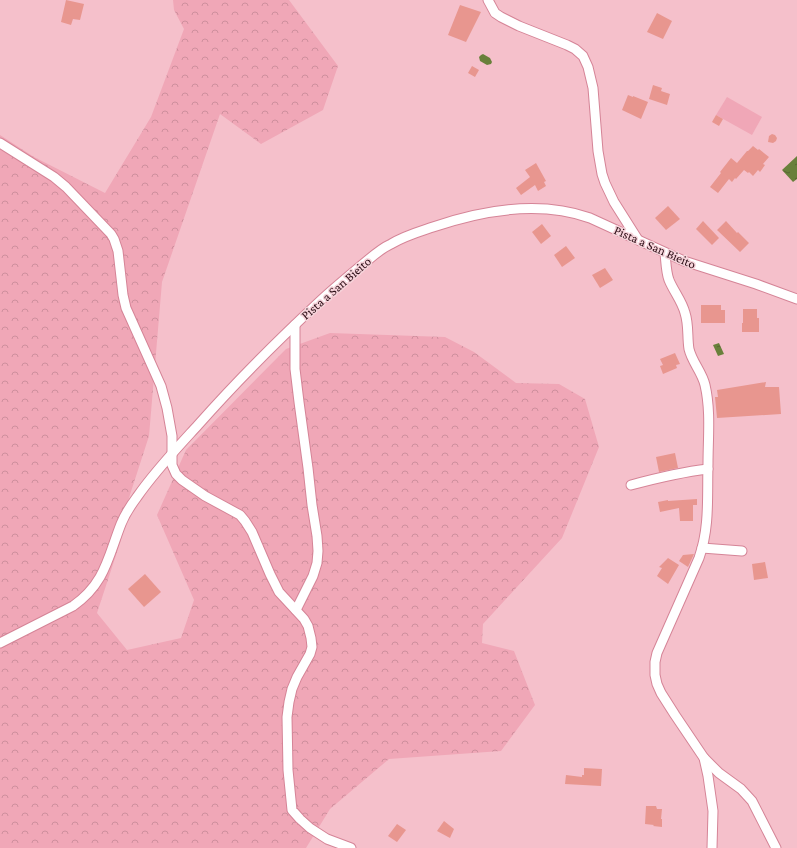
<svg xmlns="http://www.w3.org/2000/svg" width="797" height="848" font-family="'Crimson Pro',serif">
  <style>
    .forest { fill: url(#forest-crowns) }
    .pitch { fill: #f0a7b7 }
    .water { fill: url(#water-ripples) }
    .building { fill: #e8968f }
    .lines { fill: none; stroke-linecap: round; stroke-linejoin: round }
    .street-casing { stroke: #d58497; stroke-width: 11 }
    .street { stroke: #fff; stroke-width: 9 }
    .labels { text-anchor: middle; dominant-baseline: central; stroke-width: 3; stroke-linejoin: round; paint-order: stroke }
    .street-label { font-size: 13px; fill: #2c0e16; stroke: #f6d3da }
  </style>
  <defs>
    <pattern id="forest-crowns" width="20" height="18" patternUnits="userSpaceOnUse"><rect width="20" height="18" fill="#f0a7b7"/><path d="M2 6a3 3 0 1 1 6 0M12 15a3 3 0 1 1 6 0" fill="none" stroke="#ce8f9d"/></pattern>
    <pattern id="water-ripples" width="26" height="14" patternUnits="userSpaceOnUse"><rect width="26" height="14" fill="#69803b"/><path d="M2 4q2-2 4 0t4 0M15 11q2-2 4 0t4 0" fill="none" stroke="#576731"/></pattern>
  </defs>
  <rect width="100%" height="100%" fill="#f5c0cb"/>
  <!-- forest -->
  <path class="forest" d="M 173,0 L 289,0 L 338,66 L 323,110 L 261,144 L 220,114 L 162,282 L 149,436 L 127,504 L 121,540 L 97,613 L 127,650 L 181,638 L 194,600 L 157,515 L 186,450 L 286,349 L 330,333 L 445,337 L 474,352 L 516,383 L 559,384 L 585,399 L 599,447 L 562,538 L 483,624 L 482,643 L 514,651 L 535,705 L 501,751 L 389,759 L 330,809 L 306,848 L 0,848 L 0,135 L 34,157 L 105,193 L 151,117 L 184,29 L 174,10 Z"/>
  <!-- pitch -->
  <path class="pitch" d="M 727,97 L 762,117 L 752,135 L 716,115 Z"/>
  <!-- water -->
  <g class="water">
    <path d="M 483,54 L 490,58 L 492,62 L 491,64 L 487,65 L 480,61 L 479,57 L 481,55 Z"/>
    <path d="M 797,156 L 797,179 L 793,182 L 782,170 Z"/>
    <path d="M 719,343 L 724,354 L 718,356 L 713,345 Z"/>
  </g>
  <!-- building -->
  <g class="building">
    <path d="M 66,0 L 84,4 L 80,20 L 73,19 L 71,25 L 61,22 Z"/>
    <path d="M 460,5 L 481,12 L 466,42 L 448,35 Z"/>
    <path d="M 657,13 L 672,21 L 663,39 L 647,32 Z"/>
    <path d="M 472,66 L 479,70 L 475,77 L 468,73 Z"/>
    <path d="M 653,85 L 662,88 L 661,91 L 670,94 L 667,105 L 649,99 Z"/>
    <path d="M 628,95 L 633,97 L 633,96 L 648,102 L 641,119 L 622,110 Z"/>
    <path d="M 716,115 L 723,119 L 719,126 L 712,122 Z"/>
    <path d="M 772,134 L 775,135 L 777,138 L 776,141 L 773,143 L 768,142 L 769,136 Z"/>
    <path d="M 753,146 L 758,150 L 759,149 L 769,157 L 763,164 L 765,165 L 760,172 L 758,170 L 753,176 L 749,172 L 748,173 L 744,170 L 736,179 L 735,178 L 732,182 L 729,179 L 718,193 L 710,187 L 721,173 L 720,172 L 731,158 L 737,163 L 747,151 L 748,151 Z"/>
    <path d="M 536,163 L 546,181 L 544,182 L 546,186 L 538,191 L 535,185 L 521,195 L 516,188 L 530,177 L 525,170 Z"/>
    <path d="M 668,206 L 680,219 L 666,230 L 655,218 Z"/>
    <path d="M 703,221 L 719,238 L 712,245 L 696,229 Z"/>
    <path d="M 726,221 L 737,233 L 738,232 L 749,243 L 740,252 L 717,230 Z"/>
    <path d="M 542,224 L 551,236 L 541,244 L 532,232 Z"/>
    <path d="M 566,246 L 575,258 L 562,267 L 554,255 Z"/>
    <path d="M 605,268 L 613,280 L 600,288 L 592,275 Z"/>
    <path d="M 701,305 L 721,305 L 721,310 L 725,310 L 725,323 L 701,323 Z"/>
    <path d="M 743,309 L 757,309 L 757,318 L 759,318 L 759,332 L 742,332 L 742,323 L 743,323 Z"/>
    <path d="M 675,353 L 680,364 L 676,365 L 677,368 L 663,374 L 660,366 L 663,365 L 660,359 Z"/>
    <path d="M 766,382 L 765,387 L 779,387 L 781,414 L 717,418 L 715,397 L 718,397 L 717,390 Z"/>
    <path d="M 675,453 L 678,468 L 659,472 L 656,457 Z"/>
    <path d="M 697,499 L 697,505 L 693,505 L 693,521 L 680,521 L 679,508 L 660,512 L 658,502 L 668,500 L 668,501 Z"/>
    <path d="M 694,554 L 688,567 L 679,561 L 683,555 Z"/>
    <path d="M 668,558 L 679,565 L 668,584 L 657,576 L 662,568 L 659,567 Z"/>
    <path d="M 765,562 L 768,578 L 754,580 L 752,564 Z"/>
    <path d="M 145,574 L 161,592 L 144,607 L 128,589 Z"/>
    <path d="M 584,768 L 602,769 L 601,786 L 565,784 L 566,775 L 582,777 L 582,775 L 584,775 Z"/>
    <path d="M 646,806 L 656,806 L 657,809 L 662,809 L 661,819 L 662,819 L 662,827 L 653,826 L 654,825 L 645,824 Z"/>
    <path d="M 444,821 L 454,829 L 450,838 L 437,831 Z"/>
    <path d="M 397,824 L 406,830 L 397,842 L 388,836 Z"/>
  </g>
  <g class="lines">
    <defs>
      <g id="street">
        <path d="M 488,0 L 495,13 L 501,17 L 519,26 L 567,45 L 575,49 L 583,56 L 588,67 L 593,88 L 598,151 L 602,174 L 605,183 L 614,202 L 638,240"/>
        <path d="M 0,143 L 54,177 L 66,187 L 111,234 L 114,239 L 118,251 L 123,295 L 126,308 L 161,386 L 167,408 L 172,436 L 172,465 L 176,474 L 182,480 L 205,496 L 240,515 L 245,521 L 252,532 L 270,574 L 279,592 L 304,619 L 308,626 L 311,638 L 312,647 L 310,654 L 297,677 L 292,689 L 289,702 L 287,717 L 288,770 L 292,810 L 300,819 L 310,828 L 327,839 L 351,848"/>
        <path d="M 665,253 C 666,262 666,272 669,280 C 674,292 682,301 685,313 C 689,325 687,337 689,349 C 692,362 702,372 705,385 C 711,411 708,438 708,464 C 707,496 710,527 699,558 L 657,653 L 655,662 L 655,675 L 657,684 L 661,693 L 675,715 L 704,758 L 708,776 L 713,811 L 712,848"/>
        <path d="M 295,325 L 295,369 L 299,402 L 308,468 L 312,505 L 317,536 L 318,551 L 317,563 L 313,576 L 296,610"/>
        <path d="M 631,485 C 657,478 682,472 708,469"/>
        <path d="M 702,548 L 742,551"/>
        <path d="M 0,643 L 73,606 C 105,584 108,557 121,524 C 125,514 131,505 137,497 C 155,471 177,448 198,425 C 236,382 276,342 318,303 C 334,288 351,274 368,260 C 375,254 382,248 391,244 C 404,236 418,232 433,227 C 483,210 539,200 590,218 L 684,261 L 756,284 L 797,299"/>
        <path d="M 704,758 L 719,773 L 741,789 L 752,801 L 776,848"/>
      </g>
    </defs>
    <!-- street casing -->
    <use href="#street" class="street-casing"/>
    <!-- street -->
    <use href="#street" class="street"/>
  </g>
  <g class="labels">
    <!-- street labels -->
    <g class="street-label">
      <text transform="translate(655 247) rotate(24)">Pista a San Bieito</text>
      <text transform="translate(336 288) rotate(-41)">Pista a San Bieito</text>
    </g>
  </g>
</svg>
